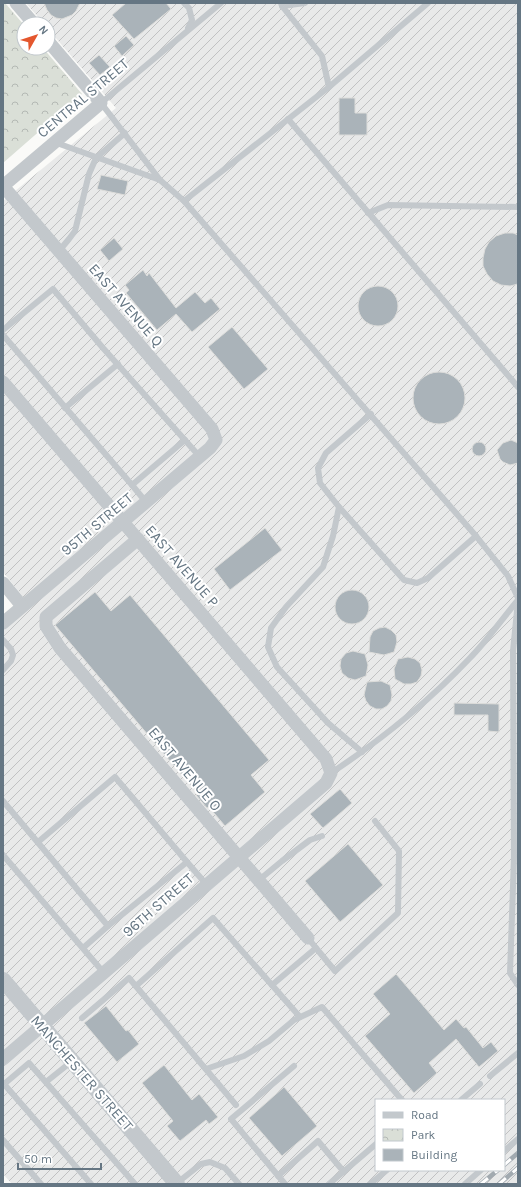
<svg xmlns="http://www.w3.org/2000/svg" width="521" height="1187" font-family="Karla,sans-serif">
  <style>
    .industrial { fill: url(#industrial-furrows); fill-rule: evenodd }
    .park { fill: url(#park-crowns) }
    .building { fill: #aab3b9; stroke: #dcdcda }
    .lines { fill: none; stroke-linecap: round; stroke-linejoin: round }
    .service { stroke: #c3c8cc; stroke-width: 6 }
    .minor { stroke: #c3c8cc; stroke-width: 13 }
    .tertiary { stroke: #c3c8cc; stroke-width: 16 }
    .rail-casing { stroke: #a2aab0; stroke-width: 4.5 }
    .rail { stroke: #fff; stroke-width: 3; stroke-dasharray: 9; stroke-linecap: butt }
    .labels { text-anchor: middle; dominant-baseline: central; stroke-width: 4; stroke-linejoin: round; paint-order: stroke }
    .street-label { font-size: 15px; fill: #657683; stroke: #fff }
  </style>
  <defs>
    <pattern id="industrial-furrows" width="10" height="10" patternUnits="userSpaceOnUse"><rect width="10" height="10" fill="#e8e9e9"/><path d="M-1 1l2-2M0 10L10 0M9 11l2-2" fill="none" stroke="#c0c1c2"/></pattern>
    <pattern id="park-crowns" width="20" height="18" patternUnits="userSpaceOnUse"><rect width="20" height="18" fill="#dadfd7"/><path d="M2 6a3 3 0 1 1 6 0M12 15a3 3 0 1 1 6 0" fill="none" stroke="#b4b9b4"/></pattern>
  </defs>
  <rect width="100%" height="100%" fill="#fafaf8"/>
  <!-- industrial -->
  <path class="industrial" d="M 26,3 L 518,3 L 518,1184 L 12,1184 L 3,1174 L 3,617 L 24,598 L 3,572 L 3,201 L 116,108 L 48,29 L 48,24 L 44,24 ZM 376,1100 L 504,1100 L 504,1170 L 376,1170 Z"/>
  <!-- park -->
  <path class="park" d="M 3,3 L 5,3 L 24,25 L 24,48 L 43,48 L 82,94 L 3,163 Z"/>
  <!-- building -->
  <g class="building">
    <path d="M 44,3 L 80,3 L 76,11 L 72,15 L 62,19 L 56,18 L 51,15 L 47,10 Z"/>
    <path d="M 126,3 L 166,3 L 171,9 L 134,39 L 112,15 Z"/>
    <path d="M 126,36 L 134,45 L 122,56 L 114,46 Z"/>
    <path d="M 99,55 L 110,67 L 100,75 L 89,63 Z"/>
    <path d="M 339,98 L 355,98 L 355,113 L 367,113 L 367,135 L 339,135 Z"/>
    <path d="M 101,175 L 128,181 L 125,195 L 97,189 Z"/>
    <path d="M 505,233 L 513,233 L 518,235 L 518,284 L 510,286 L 501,285 L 493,281 L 487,274 L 483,266 L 483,258 L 485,249 L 489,242 L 496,236 Z"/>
    <path d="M 114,238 L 123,249 L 109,261 L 100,250 Z"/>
    <path d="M 143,270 L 147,276 L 149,273 L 176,308 L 195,292 L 205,303 L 211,298 L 220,309 L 192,332 L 176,314 L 157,330 L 126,293 L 129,290 L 125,285 Z"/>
    <circle cx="378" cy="306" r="20"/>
    <path d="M 232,327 L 268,369 L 244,389 L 208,347 Z"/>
    <circle cx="439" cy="398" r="26"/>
    <path d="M 511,440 L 518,443 L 518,463 L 510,465 L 503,462 L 500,459 L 497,450 L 503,443 Z"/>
    <circle cx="479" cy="449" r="7"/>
    <path d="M 265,528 L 282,550 L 230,590 L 214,569 Z"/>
    <circle cx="352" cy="607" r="17"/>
    <path d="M 95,592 L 111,611 L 130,595 L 269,760 L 251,775 L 265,792 L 225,826 L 209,807 L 207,808 L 196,795 L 198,794 L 55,625 Z"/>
    <path d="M 385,627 L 391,630 L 396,635 L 397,642 L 394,652 L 384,655 L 369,652 L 370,637 L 373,631 L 379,628 Z"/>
    <path d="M 353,651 L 365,654 L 368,665 L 366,676 L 355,680 L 348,678 L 342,673 L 340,666 L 341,659 L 346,653 Z"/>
    <path d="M 408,657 L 415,659 L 420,663 L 422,670 L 421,676 L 417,682 L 411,684 L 404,684 L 395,679 L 394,669 L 398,659 Z"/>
    <path d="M 381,681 L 390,685 L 392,695 L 391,701 L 387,706 L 382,709 L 376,709 L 370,706 L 366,701 L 364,695 L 367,682 Z"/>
    <path d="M 454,703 L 499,704 L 499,732 L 488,731 L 488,715 L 454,715 Z"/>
    <path d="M 340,789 L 352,803 L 323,828 L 310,814 Z"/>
    <path d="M 348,844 L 383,885 L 340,922 L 305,881 Z"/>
    <path d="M 396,974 L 444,1030 L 456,1019 L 464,1028 L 466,1027 L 483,1048 L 491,1042 L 498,1051 L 479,1067 L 456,1039 L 429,1063 L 437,1073 L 414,1093 L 365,1036 L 390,1014 L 373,994 Z"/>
    <path d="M 106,1006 L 126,1031 L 128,1030 L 139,1044 L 117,1062 L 84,1023 Z"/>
    <path d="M 164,1065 L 192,1100 L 199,1094 L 218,1117 L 209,1124 L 206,1120 L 180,1141 L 167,1126 L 173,1121 L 142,1083 Z"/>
    <path d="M 284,1087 L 317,1126 L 282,1156 L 249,1118 Z"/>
  </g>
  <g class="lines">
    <!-- service -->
    <g class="service">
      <path d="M 184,3 L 189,8 L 192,20 L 188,28"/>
      <path d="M 281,3 L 282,6 L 322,56 L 329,87"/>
      <path d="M 282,6 L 305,3"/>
      <path d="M 288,119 L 518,387"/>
      <path d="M 54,142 L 160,180 L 184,201 L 476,536 L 508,576 L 518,598"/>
      <path d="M 160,180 L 101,103 L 221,3"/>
      <path d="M 184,201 L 329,87 L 428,3"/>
      <path d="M 368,213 L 388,205 L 518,207"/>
      <path d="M 59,251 L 69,239 L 75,231 L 89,174 L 96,158 L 125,133"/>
      <path d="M 3,330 L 53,289 L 103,348 L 200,457"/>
      <path d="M 3,335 L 132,485 L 185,440"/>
      <path d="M 65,408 L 118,364"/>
      <path d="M 132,485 L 146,502"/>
      <path d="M 339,507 L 404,580 L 417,583 L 428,578 L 476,536"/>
      <path d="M 518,601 L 513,651 L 514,857 L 510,973 L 518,985"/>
      <path d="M 3,640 L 11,649 L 13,655 L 11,661 L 3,670"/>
      <path d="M 362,752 L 328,723 L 277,667 L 268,647 L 271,628 L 286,607 L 323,567 L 333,536 L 339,507 L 320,483 L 318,468 L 326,453 L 371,414"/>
      <path d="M 331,773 C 381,740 428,702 469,659 C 487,641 502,619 518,600"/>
      <path d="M 3,801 L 108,926 L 83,948"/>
      <path d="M 38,842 L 115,777 L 187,862 L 108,926"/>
      <path d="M 3,855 L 104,973"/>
      <path d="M 187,862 L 206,884"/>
      <path d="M 259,880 L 282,861 L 310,840 L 322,836"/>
      <path d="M 316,948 L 335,971 L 398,913 L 399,851 L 375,821"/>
      <path d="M 272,985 L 316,948 L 308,938"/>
      <path d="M 136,986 L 213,918 L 300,1017"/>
      <path d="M 82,1018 L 129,978 L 236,1105"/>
      <path d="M 206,1069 L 244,1056 L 269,1041 L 294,1020 L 322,1007 L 402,1100"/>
      <path d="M 490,1076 L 518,1053"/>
      <path d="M 46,1082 L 71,1062"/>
      <path d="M 4,1084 L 91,1184"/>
      <path d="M 3,1085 L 29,1063 L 135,1184"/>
      <path d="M 461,1100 L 480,1084"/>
      <path d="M 3,1140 L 41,1184"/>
      <path d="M 504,1151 L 518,1139"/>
      <path d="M 278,1176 L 318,1141 L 344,1172"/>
      <path d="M 177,1183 L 201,1164 L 210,1162 L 225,1168 L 239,1184"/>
      <path d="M 285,1184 L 231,1119 L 294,1066"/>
      <path d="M 329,1184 L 376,1144"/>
      <path d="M 370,1184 L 387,1170"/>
      <path d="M 465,1184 L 481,1170"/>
    </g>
    <!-- minor -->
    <g class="minor">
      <path d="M 16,3 L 34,24"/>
      <path d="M 3,186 L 212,429 L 216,440 L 210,448 L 3,623"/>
      <path d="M 3,186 L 101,103 L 48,41"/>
      <path d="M 3,382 L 326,759 L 331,773 L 326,783 L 3,1059"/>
      <path d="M 138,539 L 46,617 L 46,626 L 60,648 L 308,938"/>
      <path d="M 3,583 L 22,606"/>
    </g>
    <!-- tertiary -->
    <path class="tertiary" d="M 3,980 L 177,1184"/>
    <defs>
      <g id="rail">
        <path d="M 504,1165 L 518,1153"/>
        <path d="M 481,1184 L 498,1170"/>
        <path d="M 499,1184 L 518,1168"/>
      </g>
    </defs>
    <!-- rail casing -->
    <use href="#rail" class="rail-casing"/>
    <!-- rail -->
    <use href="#rail" class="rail"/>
  </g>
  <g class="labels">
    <!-- street labels -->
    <g class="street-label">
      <text transform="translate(83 98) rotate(-40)">CENTRAL STREET</text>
      <text transform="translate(126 305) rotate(49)">EAST AVENUE Q</text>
      <text transform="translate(97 524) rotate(-40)">95TH STREET</text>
      <text transform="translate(182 566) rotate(49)">EAST AVENUE P</text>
      <text transform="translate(185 769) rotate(50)">EAST AVENUE O</text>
      <text transform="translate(158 905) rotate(-41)">96TH STREET</text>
      <text transform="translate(82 1073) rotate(49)">MANCHESTER STREET</text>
    </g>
  </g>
  <!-- border -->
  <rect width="521" height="1187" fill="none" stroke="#657683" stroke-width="8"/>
  <!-- legend -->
  <rect x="375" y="1099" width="130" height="72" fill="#ffffff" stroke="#c1c8cd"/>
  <rect x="383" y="1112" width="20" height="6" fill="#c3c8cc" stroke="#c1c8cd"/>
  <text x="411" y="1119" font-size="12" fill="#657683">Road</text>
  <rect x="383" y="1129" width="20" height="12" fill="url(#park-crowns)" stroke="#c1c8cd"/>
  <text x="411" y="1139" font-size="12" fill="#657683">Park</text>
  <rect x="383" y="1149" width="20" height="12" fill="#aab3b9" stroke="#c1c8cd"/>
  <text x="411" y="1159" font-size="12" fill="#657683">Building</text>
  <!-- north arrow -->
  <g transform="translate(36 36) rotate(51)"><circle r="19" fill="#ffffff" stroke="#c1c8cd"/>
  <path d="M0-3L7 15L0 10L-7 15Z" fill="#e4572e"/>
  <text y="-6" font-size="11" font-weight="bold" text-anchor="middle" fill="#657683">N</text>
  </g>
  <!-- scale -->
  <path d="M18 1163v6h83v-6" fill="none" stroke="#657683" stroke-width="2"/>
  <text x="24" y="1163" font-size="12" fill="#657683" stroke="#ffffff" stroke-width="3" paint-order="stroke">50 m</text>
</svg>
